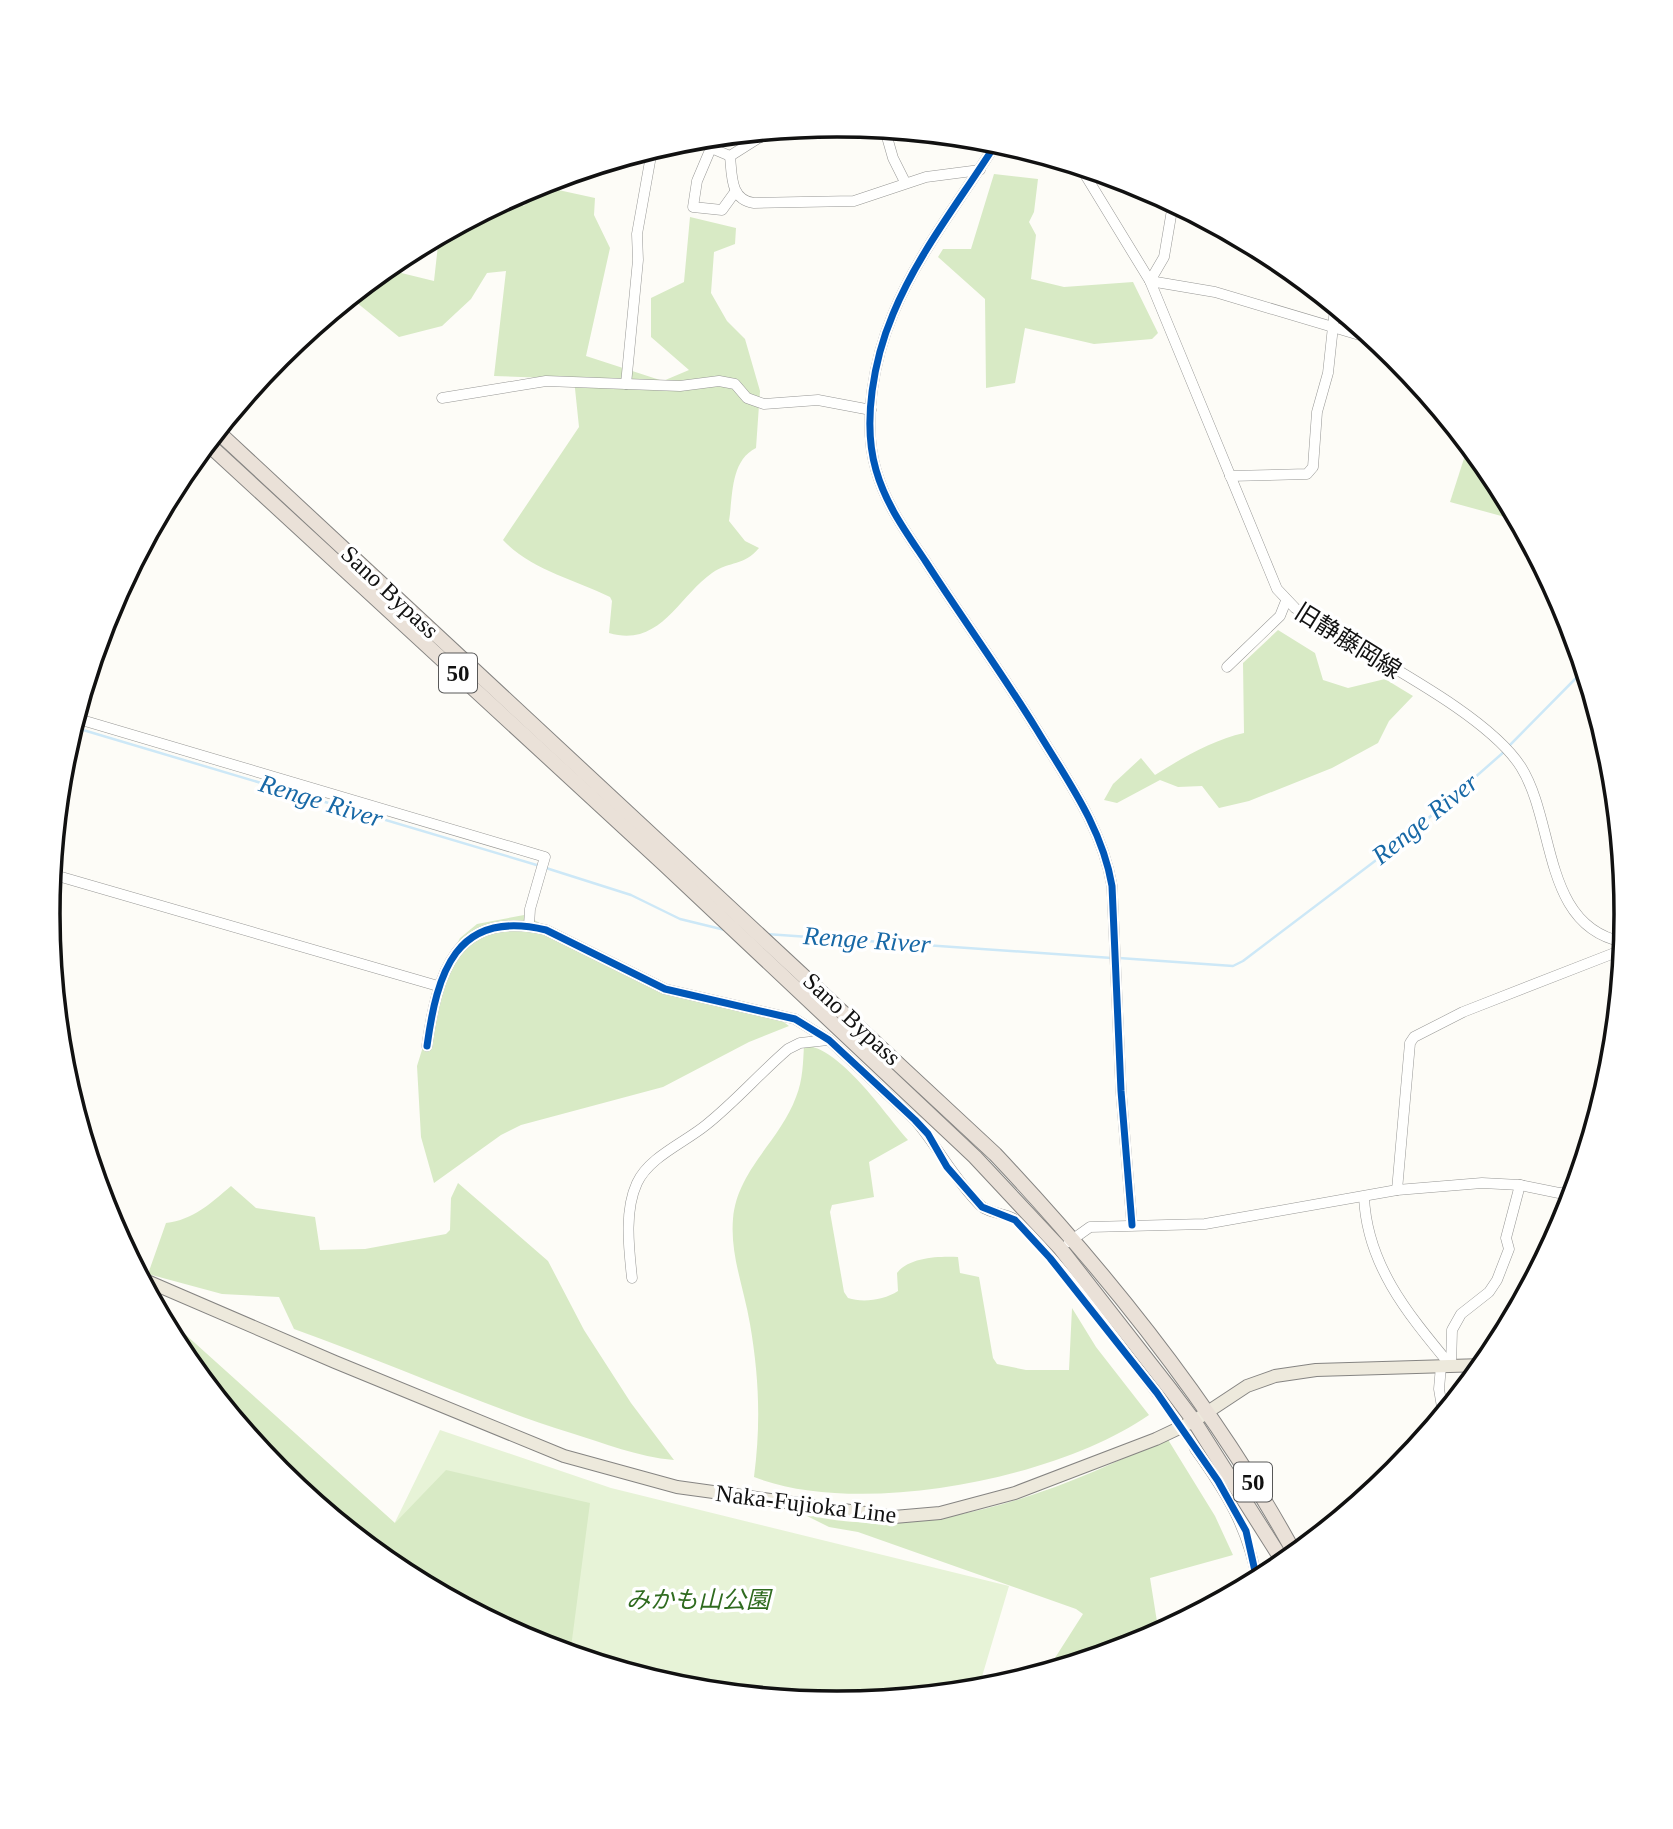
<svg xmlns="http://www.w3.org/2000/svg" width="1673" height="1829" font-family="'Times New Roman','Noto Sans JP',serif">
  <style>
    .green { fill: #e7f3d7 }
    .forest { fill: #d8eac5 }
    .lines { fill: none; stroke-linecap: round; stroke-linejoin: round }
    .stream { stroke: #cde8f7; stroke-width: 2.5 }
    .minor-tunnel { stroke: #dad9d4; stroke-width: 10; stroke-dasharray: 10 5; stroke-linecap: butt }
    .minor-casing { stroke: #979795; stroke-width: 11 }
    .major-casing { stroke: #858482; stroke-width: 14 }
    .highway-casing { stroke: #858482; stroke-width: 16 }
    .minor { stroke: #fffffe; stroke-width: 10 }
    .major { stroke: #ede9dc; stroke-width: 12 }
    .highway { stroke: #eae1d8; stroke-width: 14 }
    .cycleway-casing { stroke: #fff; stroke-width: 11 }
    .cycleway { stroke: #0057b8; stroke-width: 7 }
    .labels { text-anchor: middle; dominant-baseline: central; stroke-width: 7; stroke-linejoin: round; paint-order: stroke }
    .shield { fill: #fff; stroke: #585858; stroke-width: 2 }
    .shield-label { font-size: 23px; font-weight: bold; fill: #111 }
    .street-label { font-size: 24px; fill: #111; stroke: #fff }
    .park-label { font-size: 24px; font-style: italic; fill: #2f6b1f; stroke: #fff }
    .water-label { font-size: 26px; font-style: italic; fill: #1768a6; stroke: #fff }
    .rim { fill: none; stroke: #111; stroke-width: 3.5 }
  </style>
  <rect width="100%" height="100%" fill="#fdfcf7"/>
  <!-- green -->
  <path class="green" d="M 440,1430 L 611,1488 L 1009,1586 L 978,1690 L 836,1704 L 682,1688 L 534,1644 L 398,1571 L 379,1555 Z"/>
  <!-- forest -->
  <g class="forest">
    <path d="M 920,134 L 977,139 L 941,142 Z"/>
    <path d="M 994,174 L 1038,179 L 1034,212 L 1029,222 L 1036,235 L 1031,279 L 1064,287 L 1133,282 L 1158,333 L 1152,339 L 1094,344 L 1025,328 L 1015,383 L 986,388 L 985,299 L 938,257 L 943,249 L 971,249 Z"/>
    <path d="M 540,186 L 595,198 L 594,215 L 610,248 L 586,356 L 663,381 L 689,370 L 651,337 L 651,298 L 684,282 L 690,217 L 736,228 L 735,244 L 714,252 L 711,293 L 727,321 L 745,339 L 760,391 L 756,448 C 730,461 733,496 729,521 L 745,541 L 759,548 C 743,567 731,560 712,573 C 678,597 660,648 609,633 L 612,601 L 610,597 C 574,579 531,570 503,540 L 579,427 L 574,379 L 494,376 L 506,271 L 487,273 L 471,299 L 442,326 L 399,337 L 356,302 L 359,290 L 385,269 L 434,281 L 439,236 L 512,197 L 524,206 Z"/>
    <path d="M 1468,446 L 1493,476 L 1516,520 L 1450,502 Z"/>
    <path d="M 1278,630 L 1315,653 L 1323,680 L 1348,688 L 1385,679 L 1413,696 L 1389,721 L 1378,743 L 1332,768 L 1249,801 L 1219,808 L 1202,786 L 1178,787 L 1160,780 L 1117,803 L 1104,800 L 1113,784 L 1141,758 L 1155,775 C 1182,758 1213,740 1244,733 L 1243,663 Z"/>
    <path d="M 524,915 L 656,981 L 777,1017 L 789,1026 L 749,1042 L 663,1087 L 521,1125 L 501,1135 L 434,1183 L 421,1137 L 417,1066 L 451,956 L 460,938 L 477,924 Z"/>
    <path d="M 804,1045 C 841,1048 884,1113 908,1140 L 869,1162 L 874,1197 L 832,1205 L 830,1212 L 844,1292 L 848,1298 C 863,1303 884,1300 898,1291 L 897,1273 C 909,1257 940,1256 958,1257 L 960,1273 L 979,1277 L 993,1358 L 997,1364 L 1026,1370 L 1069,1370 L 1072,1308 L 1096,1347 L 1149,1415 C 1057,1479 860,1518 754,1477 C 761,1424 759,1376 750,1324 C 744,1288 730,1255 733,1219 C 737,1170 780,1141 796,1097 C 803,1080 803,1062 804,1045 Z"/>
    <path d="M 458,1183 L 548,1261 L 584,1330 L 631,1403 L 674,1460 C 638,1457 604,1443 571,1433 C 476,1403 387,1362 294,1329 L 279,1297 L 222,1294 L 148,1274 L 166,1223 C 193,1220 211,1203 231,1186 L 256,1208 L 315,1217 L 320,1250 L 365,1249 L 446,1234 L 450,1230 L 451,1198 Z"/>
    <path d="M 165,1325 L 186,1335 L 395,1523 L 446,1470 L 590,1503 L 570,1655 L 534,1644 L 398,1571 L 278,1472 L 180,1353 Z"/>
    <path d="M 1167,1438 L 1215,1516 L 1233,1555 L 1150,1578 L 1158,1628 L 1163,1631 L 1138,1644 L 1046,1672 L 1083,1614 L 1076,1609 L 858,1532 L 829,1527 L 801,1513 C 808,1514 815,1517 822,1518 C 941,1539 1062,1489 1167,1438 Z"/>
  </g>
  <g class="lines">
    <!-- stream -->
    <g class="stream">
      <path d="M 73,727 L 540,866"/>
      <path d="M 1509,746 L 1583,671"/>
      <path d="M 546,868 L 631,895 L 680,919 L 725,930"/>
      <path d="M 766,934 L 1112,958"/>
      <path d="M 1119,958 L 1233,966 L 1243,961 L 1408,836 L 1505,751"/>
    </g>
    <!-- minor-tunnel -->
    <path class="minor-tunnel" d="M 1157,1393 L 1195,1449"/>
    <defs>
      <g id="minor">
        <path d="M 885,130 L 893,158 L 905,182"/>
        <path d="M 704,138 L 711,148 L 697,181 L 693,207 L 722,210 L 735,192"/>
        <path d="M 997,142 C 962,198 918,253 893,314 C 874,359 862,422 876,470 C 886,505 906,532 926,562 C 962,618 1002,673 1037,730 C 1067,780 1102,827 1112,886 L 1121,1091 L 1132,1225"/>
        <path d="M 711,148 L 730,156 L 760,137 L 809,128"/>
        <path d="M 730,156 C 732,175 730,200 754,203 L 854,201 L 926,177 L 980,170"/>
        <path d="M 1081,168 L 1150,281 L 1277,589 L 1295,608 C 1355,650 1484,709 1521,767 C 1556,823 1542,926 1623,942"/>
        <path d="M 1173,204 L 1164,257 L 1150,281 L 1215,292 L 1373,339"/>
        <path d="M 626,384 L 638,260 L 637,234 L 652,150"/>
        <path d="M 442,398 L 546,381 L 680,386 L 719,381 L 735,384 L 747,398 L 764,404 L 818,400 L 871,410"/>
        <path d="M 1230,476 L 1307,474 L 1313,467 L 1317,412 L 1328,373 L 1335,308"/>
        <path d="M 1227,667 L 1280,616 L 1286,601"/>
        <path d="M 75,718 L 545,857 L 530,909 L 529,926"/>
        <path d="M 51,874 L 438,986"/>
        <path d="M 427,1046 C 437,974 455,908 546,930 L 665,989 L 795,1019 L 829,1040 L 915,1120 C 938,1147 954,1179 980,1205 C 990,1215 1008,1212 1018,1222 C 1070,1273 1112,1336 1157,1393"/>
        <path d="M 1397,1190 L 1410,1043 L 1414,1037 L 1463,1012 L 1622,950"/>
        <path d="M 1364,1197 C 1367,1266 1409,1315 1451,1366"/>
        <path d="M 1069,1242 L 1090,1227 L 1205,1224 L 1397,1190 L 1482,1183 L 1520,1185 L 1559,1193 L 1573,1191"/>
        <path d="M 632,1278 C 629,1249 624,1211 637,1183 C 649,1157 684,1143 706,1125 C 735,1102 760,1073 788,1049 L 800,1043 L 828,1040"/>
        <path d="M 1441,1366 L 1439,1389 L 1443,1413"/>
        <path d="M 1451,1366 L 1452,1330 L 1461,1314 L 1489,1292 L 1497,1280 L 1509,1249 L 1506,1238 L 1520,1185"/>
        <path d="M 1195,1449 C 1226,1492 1248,1528 1257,1580"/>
      </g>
      <path id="major" d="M 140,1278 L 335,1362 L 564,1456 L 677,1487 L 894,1517 L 940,1513 L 1015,1493 L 1156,1439 L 1194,1421 L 1247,1386 L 1275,1376 L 1316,1370 L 1483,1365"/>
      <g id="highway">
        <path d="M 217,431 L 995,1154 C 1109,1275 1215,1407 1295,1554"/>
        <path d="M 207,443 L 664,864 L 975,1157 L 1060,1248 L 1170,1389 L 1194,1421 L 1284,1563"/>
      </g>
    </defs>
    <!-- minor casing -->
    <use href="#minor" class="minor-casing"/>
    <!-- major casing -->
    <use href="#major" class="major-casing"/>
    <!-- highway casing -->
    <use href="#highway" class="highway-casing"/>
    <!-- minor -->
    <use href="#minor" class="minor"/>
    <!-- major -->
    <use href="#major" class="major"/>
    <!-- highway -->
    <use href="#highway" class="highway"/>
    <defs>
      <g id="cycleway">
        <path d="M 997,142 C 962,198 918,253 893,314 C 874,359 862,422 876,470 C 886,505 906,532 926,562 C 962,618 1002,673 1037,730 C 1067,780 1102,827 1112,886 L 1121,1091 L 1132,1225"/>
        <path d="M 427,1046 C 437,974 455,908 546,930 L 665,989 L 795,1019 L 829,1040 L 915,1120 L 928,1134 L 947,1167 L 982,1207 L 1015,1220 L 1050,1258 L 1157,1393 L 1218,1481 L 1246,1531 L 1257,1580"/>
      </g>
    </defs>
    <!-- cycleway casing -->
    <use href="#cycleway" class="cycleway-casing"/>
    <!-- cycleway -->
    <use href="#cycleway" class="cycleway"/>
  </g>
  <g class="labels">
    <!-- shield labels -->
    <g class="shield">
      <rect x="439" y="653.5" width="38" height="39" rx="5"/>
      <rect x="1234" y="1462.5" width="38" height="39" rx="5"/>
    </g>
    <g class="shield-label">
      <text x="458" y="673">50</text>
      <text x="1253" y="1482">50</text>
    </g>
    <!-- street labels -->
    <g class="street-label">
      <text transform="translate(390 592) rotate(43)">Sano Bypass</text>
      <text transform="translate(1348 641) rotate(32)">旧静藤岡線</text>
      <text transform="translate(852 1019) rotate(43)">Sano Bypass</text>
      <text transform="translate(806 1504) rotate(7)">Naka-Fujioka Line</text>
    </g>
    <!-- park labels -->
    <g class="park-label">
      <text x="698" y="1600">みかも山公園</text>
    </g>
    <!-- water labels -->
    <g class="water-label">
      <text transform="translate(321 801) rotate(17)">Renge River</text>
      <text transform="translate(1425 819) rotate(-39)">Renge River</text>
      <text transform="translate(867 940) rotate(4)">Renge River</text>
    </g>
  </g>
  <!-- crop -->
  <path d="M0 0H1673V1829H0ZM60 914a777 777 0 1 1 1554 0a777 777 0 1 1-1554 0Z" fill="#fff" fill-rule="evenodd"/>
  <path class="rim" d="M60 914a777 777 0 1 1 1554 0a777 777 0 1 1-1554 0Z"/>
</svg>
